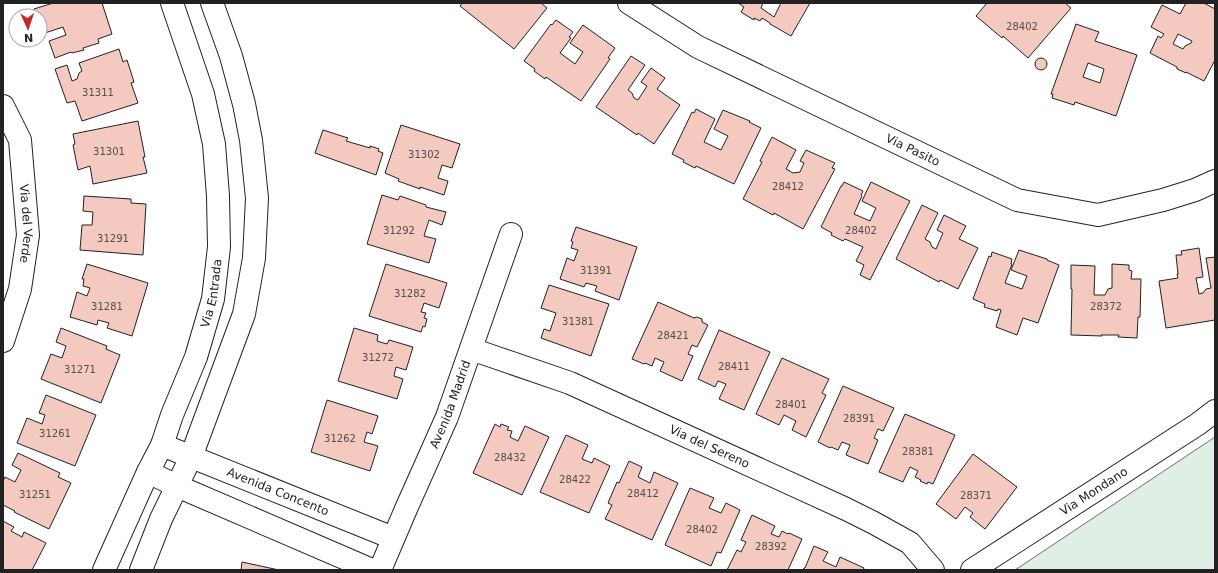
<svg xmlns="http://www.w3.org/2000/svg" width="1218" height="573" font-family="'DejaVu Sans',sans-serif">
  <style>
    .green { fill: #e0efe3; stroke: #6f6f6f }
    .building { fill: #f3c9c0; stroke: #222; fill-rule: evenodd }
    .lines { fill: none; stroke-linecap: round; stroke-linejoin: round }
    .minor-casing { stroke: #222; stroke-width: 24 }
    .minor { stroke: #fff; stroke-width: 22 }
    .labels { text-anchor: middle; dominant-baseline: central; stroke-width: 3; stroke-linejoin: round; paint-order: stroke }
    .number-label { font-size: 10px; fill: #564c4a }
    .street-label { font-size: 12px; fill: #222; stroke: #fff }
  </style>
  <rect width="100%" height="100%" fill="#fff"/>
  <!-- green -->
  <path class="green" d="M 1215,437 L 1215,570 L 1015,570 Z"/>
  <!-- building -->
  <g class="building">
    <path d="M 53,3 L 102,3 L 112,34 L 98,39 L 99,43 L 83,48 L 84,50 L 72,53 L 71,52 L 55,58 L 49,41 L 66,35 L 63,27 L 42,34 L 40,26 L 40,16 L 36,16 L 34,9 Z"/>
    <path d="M 462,3 L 541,3 L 547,8 L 514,49 L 460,6 Z"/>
    <path d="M 738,3 L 763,3 L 761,8 L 774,17 L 781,3 L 810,3 L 791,36 L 770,24 L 770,23 L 762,18 L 760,21 L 754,18 L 754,20 L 741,12 L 744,7 Z"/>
    <path d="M 987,3 L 1065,3 L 1071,8 L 1028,58 L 1003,36 L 1002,38 L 976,16 Z"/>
    <path d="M 1186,3 L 1204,3 L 1215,9 L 1215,60 L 1204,81 L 1186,72 L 1186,73 L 1177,69 L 1177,67 L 1150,53 L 1158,36 L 1161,38 L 1164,34 L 1151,27 L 1162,5 L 1180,14 ZM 1178,34 L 1192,41 L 1191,43 L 1185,46 L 1183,49 L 1173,44 Z"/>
    <path d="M 556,20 L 573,32 L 569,37 L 571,38 L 560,53 L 575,64 L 583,52 L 570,43 L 583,25 L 615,48 L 608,58 L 610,59 L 581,101 L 546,77 L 545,79 L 534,71 L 535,69 L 524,61 L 551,24 L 552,25 Z"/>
    <path d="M 1076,24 L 1099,32 L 1095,41 L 1137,55 L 1116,116 L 1075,102 L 1074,105 L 1052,98 L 1053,94 L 1051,94 ZM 1088,63 L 1104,69 L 1100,83 L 1083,77 Z"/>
    <path d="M 119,49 L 123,62 L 127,60 L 134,82 L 131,83 L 138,103 L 82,121 L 75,101 L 67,103 L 55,69 L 67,65 L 72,81 L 77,79 L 79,73 L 82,71 L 79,63 Z"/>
    <path d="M 631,56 L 645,65 L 628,90 L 632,93 L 634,98 L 638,100 L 647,86 L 641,82 L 651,68 L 665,78 L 657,89 L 680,105 L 654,144 L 638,133 L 637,135 L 596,107 Z"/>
    <circle cx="1041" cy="64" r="6"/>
    <path d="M 696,109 L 715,119 L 704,142 L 721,150 L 728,136 L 714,129 L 723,110 L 750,121 L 749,122 L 761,128 L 734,184 L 696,166 L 695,168 L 683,162 L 684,160 L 672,154 L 692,112 L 694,113 Z"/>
    <path d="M 138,121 L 145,157 L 143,157 L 147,173 L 93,184 L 90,166 L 78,170 L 73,145 L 75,144 L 73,134 Z"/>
    <path d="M 401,125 L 460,144 L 452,168 L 442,165 L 438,178 L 448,181 L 444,195 L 420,187 L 420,189 L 398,181 L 399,179 L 385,173 Z"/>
    <path d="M 323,130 L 348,138 L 346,141 L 370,148 L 370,146 L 379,149 L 378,151 L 383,153 L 376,175 L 315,153 Z"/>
    <path d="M 772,137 L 796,150 L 786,169 L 793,173 L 800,172 L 804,163 L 800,161 L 806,150 L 835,163 L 832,168 L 835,169 L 803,229 L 774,213 L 773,215 L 743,199 L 762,162 L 760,161 Z"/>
    <path d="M 844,182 L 863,191 L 861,195 L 862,196 L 854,214 L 870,221 L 876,208 L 862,201 L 871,182 L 910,201 L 870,280 L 860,275 L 864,265 L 856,261 L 863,247 L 845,239 L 843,241 L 831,235 L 832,233 L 821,227 L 841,186 L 842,186 Z"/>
    <path d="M 382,195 L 398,200 L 400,196 L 426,205 L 426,207 L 446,212 L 442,225 L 429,220 L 424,236 L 436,239 L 429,263 L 367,244 Z"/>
    <path d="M 84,196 L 131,199 L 131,203 L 146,204 L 143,255 L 80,250 L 82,225 L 92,225 L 93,212 L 83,211 Z"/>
    <path d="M 922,205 L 938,213 L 925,239 L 930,242 L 932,247 L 936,249 L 943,233 L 937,230 L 944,215 L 966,226 L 959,239 L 978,248 L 958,289 L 940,280 L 939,282 L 896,259 Z"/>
    <path d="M 576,227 L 637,247 L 619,300 L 595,291 L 597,286 L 586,283 L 584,287 L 560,279 L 567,258 L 574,261 L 578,250 L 571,248 L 573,242 L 571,241 Z"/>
    <path d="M 1199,248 L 1203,277 L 1196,278 L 1199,294 L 1203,293 L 1206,289 L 1211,288 L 1206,258 L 1215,257 L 1215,320 L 1166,328 L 1159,281 L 1178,278 L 1177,274 L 1178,274 L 1176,255 L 1182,255 L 1181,251 Z"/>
    <path d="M 1019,250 L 1047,259 L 1047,260 L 1059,265 L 1038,323 L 1023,318 L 1017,335 L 996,327 L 1001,310 L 998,309 L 997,311 L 984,307 L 985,304 L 973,299 L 989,256 L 991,257 L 992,252 L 1012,259 L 1011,264 L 1012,264 L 1005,283 L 1022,289 L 1027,276 L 1011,270 Z"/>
    <path d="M 87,264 L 148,283 L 132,336 L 107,328 L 109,323 L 98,320 L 97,325 L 70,317 L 77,292 L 87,296 L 90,288 L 83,286 L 84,279 L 82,279 Z"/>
    <path d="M 386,264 L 447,283 L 439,308 L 424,303 L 421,312 L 426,313 L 424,318 L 427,319 L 425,327 L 423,326 L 421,332 L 369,316 Z"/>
    <path d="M 1112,264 L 1129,265 L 1129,270 L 1132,271 L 1131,279 L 1141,279 L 1140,317 L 1138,317 L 1137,338 L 1118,337 L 1119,335 L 1101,335 L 1102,336 L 1071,335 L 1072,289 L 1071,289 L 1071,265 L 1095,266 L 1094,295 L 1105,295 L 1108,289 L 1112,288 Z"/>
    <path d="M 549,285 L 609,304 L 591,356 L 541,338 L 544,329 L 550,331 L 556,313 L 541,308 Z"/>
    <path d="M 658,302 L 694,318 L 697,317 L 702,319 L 702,322 L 708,325 L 697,347 L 692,345 L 688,354 L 693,356 L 682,381 L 660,371 L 664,362 L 655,358 L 652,366 L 645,363 L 644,364 L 632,359 Z"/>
    <path d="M 61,328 L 107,346 L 106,349 L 120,355 L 101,403 L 41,379 L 51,354 L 62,358 L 66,346 L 56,342 Z"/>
    <path d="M 354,328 L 378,335 L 377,341 L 387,344 L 389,340 L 413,347 L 406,370 L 396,367 L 394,376 L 403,379 L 397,399 L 338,381 Z"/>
    <path d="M 719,330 L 770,352 L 744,410 L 719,399 L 726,384 L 718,381 L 715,387 L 698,379 Z"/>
    <path d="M 782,358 L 829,379 L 822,393 L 826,395 L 806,437 L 792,430 L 796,421 L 784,415 L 779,425 L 756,414 Z"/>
    <path d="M 843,386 L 894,408 L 883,431 L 878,429 L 874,438 L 878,440 L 868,464 L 846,455 L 850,445 L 842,442 L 838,450 L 831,447 L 830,448 L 818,442 Z"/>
    <path d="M 46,395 L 96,415 L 75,466 L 17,443 L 27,418 L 42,424 L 45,415 L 39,413 Z"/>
    <path d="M 327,400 L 378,416 L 372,434 L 367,432 L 364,442 L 378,446 L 370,471 L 311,452 Z"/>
    <path d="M 905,414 L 955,435 L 933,484 L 928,482 L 927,484 L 920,481 L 921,480 L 915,477 L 918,471 L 910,467 L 903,482 L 879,472 Z"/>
    <path d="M 495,424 L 500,427 L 501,424 L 509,427 L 507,430 L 512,431 L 510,437 L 518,441 L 525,426 L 549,437 L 522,495 L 473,473 Z"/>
    <path d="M 566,435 L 588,445 L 582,459 L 592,463 L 594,458 L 610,466 L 589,513 L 540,492 Z"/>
    <path d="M 18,453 L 60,473 L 58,477 L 71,483 L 49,529 L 14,512 L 15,511 L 3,505 L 3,481 L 5,477 L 15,482 L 21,470 L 12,465 Z"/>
    <path d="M 973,454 L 1017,487 L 985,529 L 970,517 L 973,513 L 965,507 L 956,519 L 936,504 Z"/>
    <path d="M 629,461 L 642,467 L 638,477 L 650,483 L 654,472 L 678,483 L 652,540 L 605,519 L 612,505 L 608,503 L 617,482 L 619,483 Z"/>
    <path d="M 690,488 L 714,498 L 709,508 L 721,513 L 726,503 L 740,510 L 721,553 L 717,552 L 711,566 L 665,545 Z"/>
    <path d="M 752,515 L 775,526 L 771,534 L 779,537 L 782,531 L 788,534 L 789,533 L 802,539 L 788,570 L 727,570 L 737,550 L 741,552 L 746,542 L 741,540 Z"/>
    <path d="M 3,521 L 14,527 L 11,531 L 22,537 L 24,532 L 46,543 L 32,570 L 3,570 Z"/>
    <path d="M 814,546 L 828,552 L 823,561 L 836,567 L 840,557 L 864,568 L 863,570 L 803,570 L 804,568 L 805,568 Z"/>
    <path d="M 242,562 L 279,570 L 241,570 Z"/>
  </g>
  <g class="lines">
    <defs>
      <g id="minor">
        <path id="s1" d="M 629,3 L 698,47 L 1017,200 L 1098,215 L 1163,200 L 1195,190 L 1215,181"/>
        <path id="s2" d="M 3,106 L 20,140 L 28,235 L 20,289 L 3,341"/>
        <path id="s3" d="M 471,349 L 570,383 L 846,509 L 874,523 L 910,543 L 933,570"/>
        <path id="s4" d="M 162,445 L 393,538"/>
        <path d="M 148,472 L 177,486 L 372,570"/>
        <path id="s5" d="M 104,570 L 148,472 L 162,445 L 172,415 L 196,357 L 213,299 L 219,247 L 218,196 L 214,144 L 203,94 L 172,3"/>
        <path d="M 141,570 L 161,519 L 191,457 L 244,314 L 254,258 L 257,198 L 251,140 L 244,104 L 231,56 L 212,3"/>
        <path id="s6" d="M 380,570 L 406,509 L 447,417 L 511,234"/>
        <path id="s7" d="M 972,570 L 1198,424 L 1215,411"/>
      </g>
    </defs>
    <!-- minor casing -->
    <use href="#minor" class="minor-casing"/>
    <!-- minor -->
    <use href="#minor" class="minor"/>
  </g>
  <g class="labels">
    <!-- number labels -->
    <g class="number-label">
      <text x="1022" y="26">28402</text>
      <text x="98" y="92">31311</text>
      <text x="109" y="151">31301</text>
      <text x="424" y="154">31302</text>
      <text x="788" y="186">28412</text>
      <text x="399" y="230">31292</text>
      <text x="861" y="230">28402</text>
      <text x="113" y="238">31291</text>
      <text x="596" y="270">31391</text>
      <text x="410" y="293">31282</text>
      <text x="107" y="306">31281</text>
      <text x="1106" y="306">28372</text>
      <text x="578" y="321">31381</text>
      <text x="673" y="335">28421</text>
      <text x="378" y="357">31272</text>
      <text x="734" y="366">28411</text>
      <text x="80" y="369">31271</text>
      <text x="791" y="404">28401</text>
      <text x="859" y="418">28391</text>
      <text x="55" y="433">31261</text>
      <text x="340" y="438">31262</text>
      <text x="918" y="451">28381</text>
      <text x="510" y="457">28432</text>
      <text x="575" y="479">28422</text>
      <text x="643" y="493">28412</text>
      <text x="35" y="494">31251</text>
      <text x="976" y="495">28371</text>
      <text x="702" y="529">28402</text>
      <text x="771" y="546">28392</text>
    </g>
    <!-- street labels -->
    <g class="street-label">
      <text stroke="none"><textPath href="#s1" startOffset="320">Via Pasito</textPath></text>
      <text stroke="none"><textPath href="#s2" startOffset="122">Via del Verde</textPath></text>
      <text stroke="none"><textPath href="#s5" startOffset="298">Via Entrada</textPath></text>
      <text stroke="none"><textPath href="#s6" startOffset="180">Avenida Madrid</textPath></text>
      <text stroke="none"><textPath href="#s3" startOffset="258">Via del Sereno</textPath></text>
      <text stroke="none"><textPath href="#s7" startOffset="145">Via Mondano</textPath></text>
      <text stroke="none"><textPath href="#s4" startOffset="125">Avenida Concento</textPath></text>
    </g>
  </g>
  <!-- border -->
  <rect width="1218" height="573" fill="none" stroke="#222222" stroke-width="8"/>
  <!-- north arrow -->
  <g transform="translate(28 28) rotate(177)"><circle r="19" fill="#ffffff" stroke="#a7a7a7"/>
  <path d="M0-3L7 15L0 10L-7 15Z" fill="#c62828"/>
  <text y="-6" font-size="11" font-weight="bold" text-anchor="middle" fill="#222222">N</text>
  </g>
</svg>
